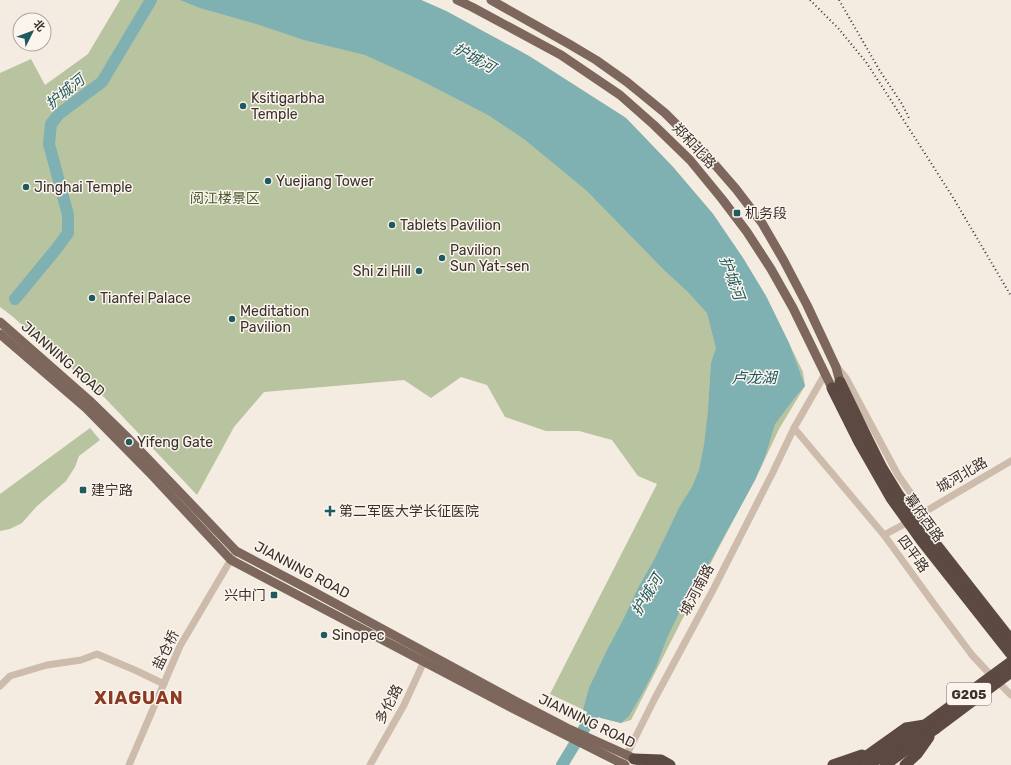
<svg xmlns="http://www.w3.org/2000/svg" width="1011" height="765" font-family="Rubik,'Noto Sans SC',sans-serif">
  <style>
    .green { fill: #b8c4a0 }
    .water { fill: #7fb0b2 }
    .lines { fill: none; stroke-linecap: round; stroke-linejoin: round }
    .river { stroke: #7fb0b2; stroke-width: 12 }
    .minor { stroke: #cdbbac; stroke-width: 7 }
    .major { stroke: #7d675c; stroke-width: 9 }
    .highway { stroke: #5c4a42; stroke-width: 11 }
    .rail { stroke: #3b302b; stroke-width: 2; stroke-dasharray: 1 3; stroke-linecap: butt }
    .highway-bridge { stroke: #5c4a42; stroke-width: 11 }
    .poi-dot { fill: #1f5a5e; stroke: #fbf5ee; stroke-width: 1.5 }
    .labels { text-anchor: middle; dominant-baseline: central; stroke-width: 3; stroke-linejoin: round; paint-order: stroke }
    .shield { fill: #fbf5ee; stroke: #756b66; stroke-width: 1 }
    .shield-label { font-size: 13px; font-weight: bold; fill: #3b302b }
    .poi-label { font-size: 14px; fill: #3b302b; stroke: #fbf5ee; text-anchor: start }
    .street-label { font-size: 14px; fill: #3b302b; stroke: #fbf5ee }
    .park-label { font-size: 14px; fill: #4a5a2e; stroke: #fbf5ee }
    .water-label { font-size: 15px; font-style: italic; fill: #1f5a5e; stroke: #fbf5ee }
    .district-label { font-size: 18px; font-weight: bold; letter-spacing: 1px; fill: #8c3b22; stroke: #fbf5ee }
  </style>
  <rect width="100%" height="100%" fill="#f4ebe1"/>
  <!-- green -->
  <g class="green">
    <path d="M 120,0 L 421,0 L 446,11 L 529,56 L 626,118 L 673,167 L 713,214 L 743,258 L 766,296 L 803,372 L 805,386 L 779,429 L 755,480 L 718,549 L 631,720 L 621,723 L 601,718 L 550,694 L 657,484 L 638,476 L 612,440 L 579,431 L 546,431 L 505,417 L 487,385 L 461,377 L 431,398 L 404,380 L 264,392 L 234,427 L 197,495 L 105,398 L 12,316 L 0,307 L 0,73 L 31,59 L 45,85 L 88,54 Z"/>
    <path d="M 90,428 L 100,440 L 79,456 L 75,467 L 66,481 L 36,507 L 22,523 L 10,529 L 0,531 L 0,494 Z"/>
  </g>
  <!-- water -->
  <path class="water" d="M 180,0 L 421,0 L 446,11 L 529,56 L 626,118 L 673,167 L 713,214 L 743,258 L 766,296 L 789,343 L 805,386 L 797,395 L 775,424 L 765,457 L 755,480 L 699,582 L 679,613 L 667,638 L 656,667 L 643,692 L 629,716 L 621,723 L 601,718 L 583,710 L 589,688 L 607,650 L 623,620 L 638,588 L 654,560 L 680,506 L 692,487 L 699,470 L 704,445 L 708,411 L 711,363 L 716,348 L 707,313 L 687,291 L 665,271 L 587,191 L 524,139 L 488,115 L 420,80 L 365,55 L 304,40 L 253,23 L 200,8 Z"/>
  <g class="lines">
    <!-- river -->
    <g class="river">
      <path d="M 15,299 L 57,248 L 68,233 L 68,215 L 49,144 L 51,124 L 59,114 L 102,82 L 151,0"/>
      <path d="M 562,765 L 601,701"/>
    </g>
    <!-- minor -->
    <g class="minor">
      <path d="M 837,367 L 846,378 L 898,475 L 924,512"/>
      <path d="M 794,428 L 884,535 L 934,604 L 972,655 L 986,670 L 1011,695"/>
      <path d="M 921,514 L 1011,461"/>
      <path d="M 884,535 L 910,521"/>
      <path d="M 0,686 L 10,676 L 47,665 L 81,660 L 97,654 L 137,671 L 164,684"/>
      <path d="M 625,758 L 654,700 L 713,590 L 773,472 L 794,428 L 825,374"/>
      <path d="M 129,765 L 180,646 L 233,556"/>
      <path d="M 370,765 L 404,705 L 426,657"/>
    </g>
    <!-- major -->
    <g class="major">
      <path d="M 457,0 L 472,7 L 561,55 L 589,74 L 620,95 L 654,125 L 690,160 L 722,199 L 747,232 L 771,269 L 793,308 L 832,388"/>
      <path d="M 491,0 L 569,44 L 596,60 L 627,82 L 665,113 L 703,151 L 736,189 L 762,223 L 784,261 L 807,305 L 836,367 L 840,382"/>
      <path d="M 0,322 L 91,402 L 128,438 L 236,551 L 314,592 L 517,702 L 567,728 L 627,755 L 646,765"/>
      <path d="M 0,334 L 86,408 L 149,472 L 231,560 L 512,708 L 625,765"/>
    </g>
    <!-- highway -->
    <g class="highway">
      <path d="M 634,759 L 661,760 L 670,765"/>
      <path d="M 833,765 L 862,755"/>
      <path d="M 854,765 L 906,728 L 925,725"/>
      <path d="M 869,765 L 923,726"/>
      <path d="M 885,765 L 935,729"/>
      <path d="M 905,765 L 917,754 L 929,737"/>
    </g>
    <!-- rail -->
    <g class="rail">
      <path d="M 810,0 L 838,28 L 866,62 L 885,91 L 954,199 L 1011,296"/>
      <path d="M 839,0 L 880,71 L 902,104 L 910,120"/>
    </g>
    <!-- highway-bridge -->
    <g class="highway-bridge">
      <path d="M 840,382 L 867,438 L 882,468 L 898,494 L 928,534 L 1011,640"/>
      <path d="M 832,388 L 859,442 L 891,498 L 921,540 L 1011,654"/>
      <path d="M 925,725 L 1011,662"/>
      <path d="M 935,729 L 1011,672"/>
    </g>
  </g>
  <!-- markers -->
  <g class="poi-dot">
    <circle cx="243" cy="106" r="4"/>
    <circle cx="268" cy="181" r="4"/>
    <circle cx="26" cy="187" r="4"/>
    <rect x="733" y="209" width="8" height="8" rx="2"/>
    <circle cx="392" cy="225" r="4"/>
    <circle cx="442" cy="258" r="4"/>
    <circle cx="419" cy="271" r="4"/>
    <circle cx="92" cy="298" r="4"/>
    <circle cx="232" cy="319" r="4"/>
    <circle cx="129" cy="442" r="4"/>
    <rect x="79" y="486" width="8" height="8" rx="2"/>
    <path d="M328 505h4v4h4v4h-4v4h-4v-4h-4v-4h4z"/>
    <rect x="270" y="591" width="8" height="8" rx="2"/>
    <circle cx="324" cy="635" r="4"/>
  </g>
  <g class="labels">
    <!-- shield labels -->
    <rect class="shield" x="947" y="683" width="44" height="22" rx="3"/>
    <g class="shield-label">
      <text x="969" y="694">G205</text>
    </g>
    <!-- poi labels -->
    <g class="poi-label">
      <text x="251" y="98">Ksitigarbha<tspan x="251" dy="16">Temple</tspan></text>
      <text x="276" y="181">Yuejiang Tower</text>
      <text x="34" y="187">Jinghai Temple</text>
      <text x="745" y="213">机务段</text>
      <text x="400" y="225">Tablets Pavilion</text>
      <text x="450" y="250">Pavilion<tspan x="450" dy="16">Sun Yat-sen</tspan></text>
      <text x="411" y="271" text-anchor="end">Shi zi Hill</text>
      <text x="100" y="298">Tianfei Palace</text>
      <text x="240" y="311">Meditation<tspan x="240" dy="16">Pavilion</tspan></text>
      <text x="137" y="442">Yifeng Gate</text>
      <text x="91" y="490">建宁路</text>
      <text x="339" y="511">第二军医大学长征医院</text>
      <text x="266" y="595" text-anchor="end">兴中门</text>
      <text x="332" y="635">Sinopec</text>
    </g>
    <!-- street labels -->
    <g class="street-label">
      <text transform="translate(694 146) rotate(47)">郑和北路</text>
      <text transform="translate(63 359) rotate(41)">JIANNING ROAD</text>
      <text transform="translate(962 475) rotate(-30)">城河北路</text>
      <text transform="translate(924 518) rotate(54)">幕府西路</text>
      <text transform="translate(913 554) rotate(54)">四平路</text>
      <text transform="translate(302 570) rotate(28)">JIANNING ROAD</text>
      <text transform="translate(697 590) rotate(-62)">城河南路</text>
      <text transform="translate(166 650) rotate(-64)">盐仓桥</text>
      <text transform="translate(389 704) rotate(-62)">多伦路</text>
      <text transform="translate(587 721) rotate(26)">JIANNING ROAD</text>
    </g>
    <!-- park labels -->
    <g class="park-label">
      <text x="225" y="198">阅江楼景区</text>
    </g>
    <!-- water labels -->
    <g class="water-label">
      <text transform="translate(474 58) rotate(29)">护城河</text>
      <text transform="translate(65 92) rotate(-39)">护城河</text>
      <text transform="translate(732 278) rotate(70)">护城河</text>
      <text x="754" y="378">卢龙湖</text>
      <text transform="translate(647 595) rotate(-59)">护城河</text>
    </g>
    <!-- district labels -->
    <g class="district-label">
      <text x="139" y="698">XIAGUAN</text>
    </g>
  </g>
  <!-- north arrow -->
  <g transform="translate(32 32) rotate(48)"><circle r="19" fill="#fbf5ee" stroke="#aea6a0"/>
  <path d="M0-3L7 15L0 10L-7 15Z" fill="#1f5a5e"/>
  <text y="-6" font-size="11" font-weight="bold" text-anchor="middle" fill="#3b302b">北</text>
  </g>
</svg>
